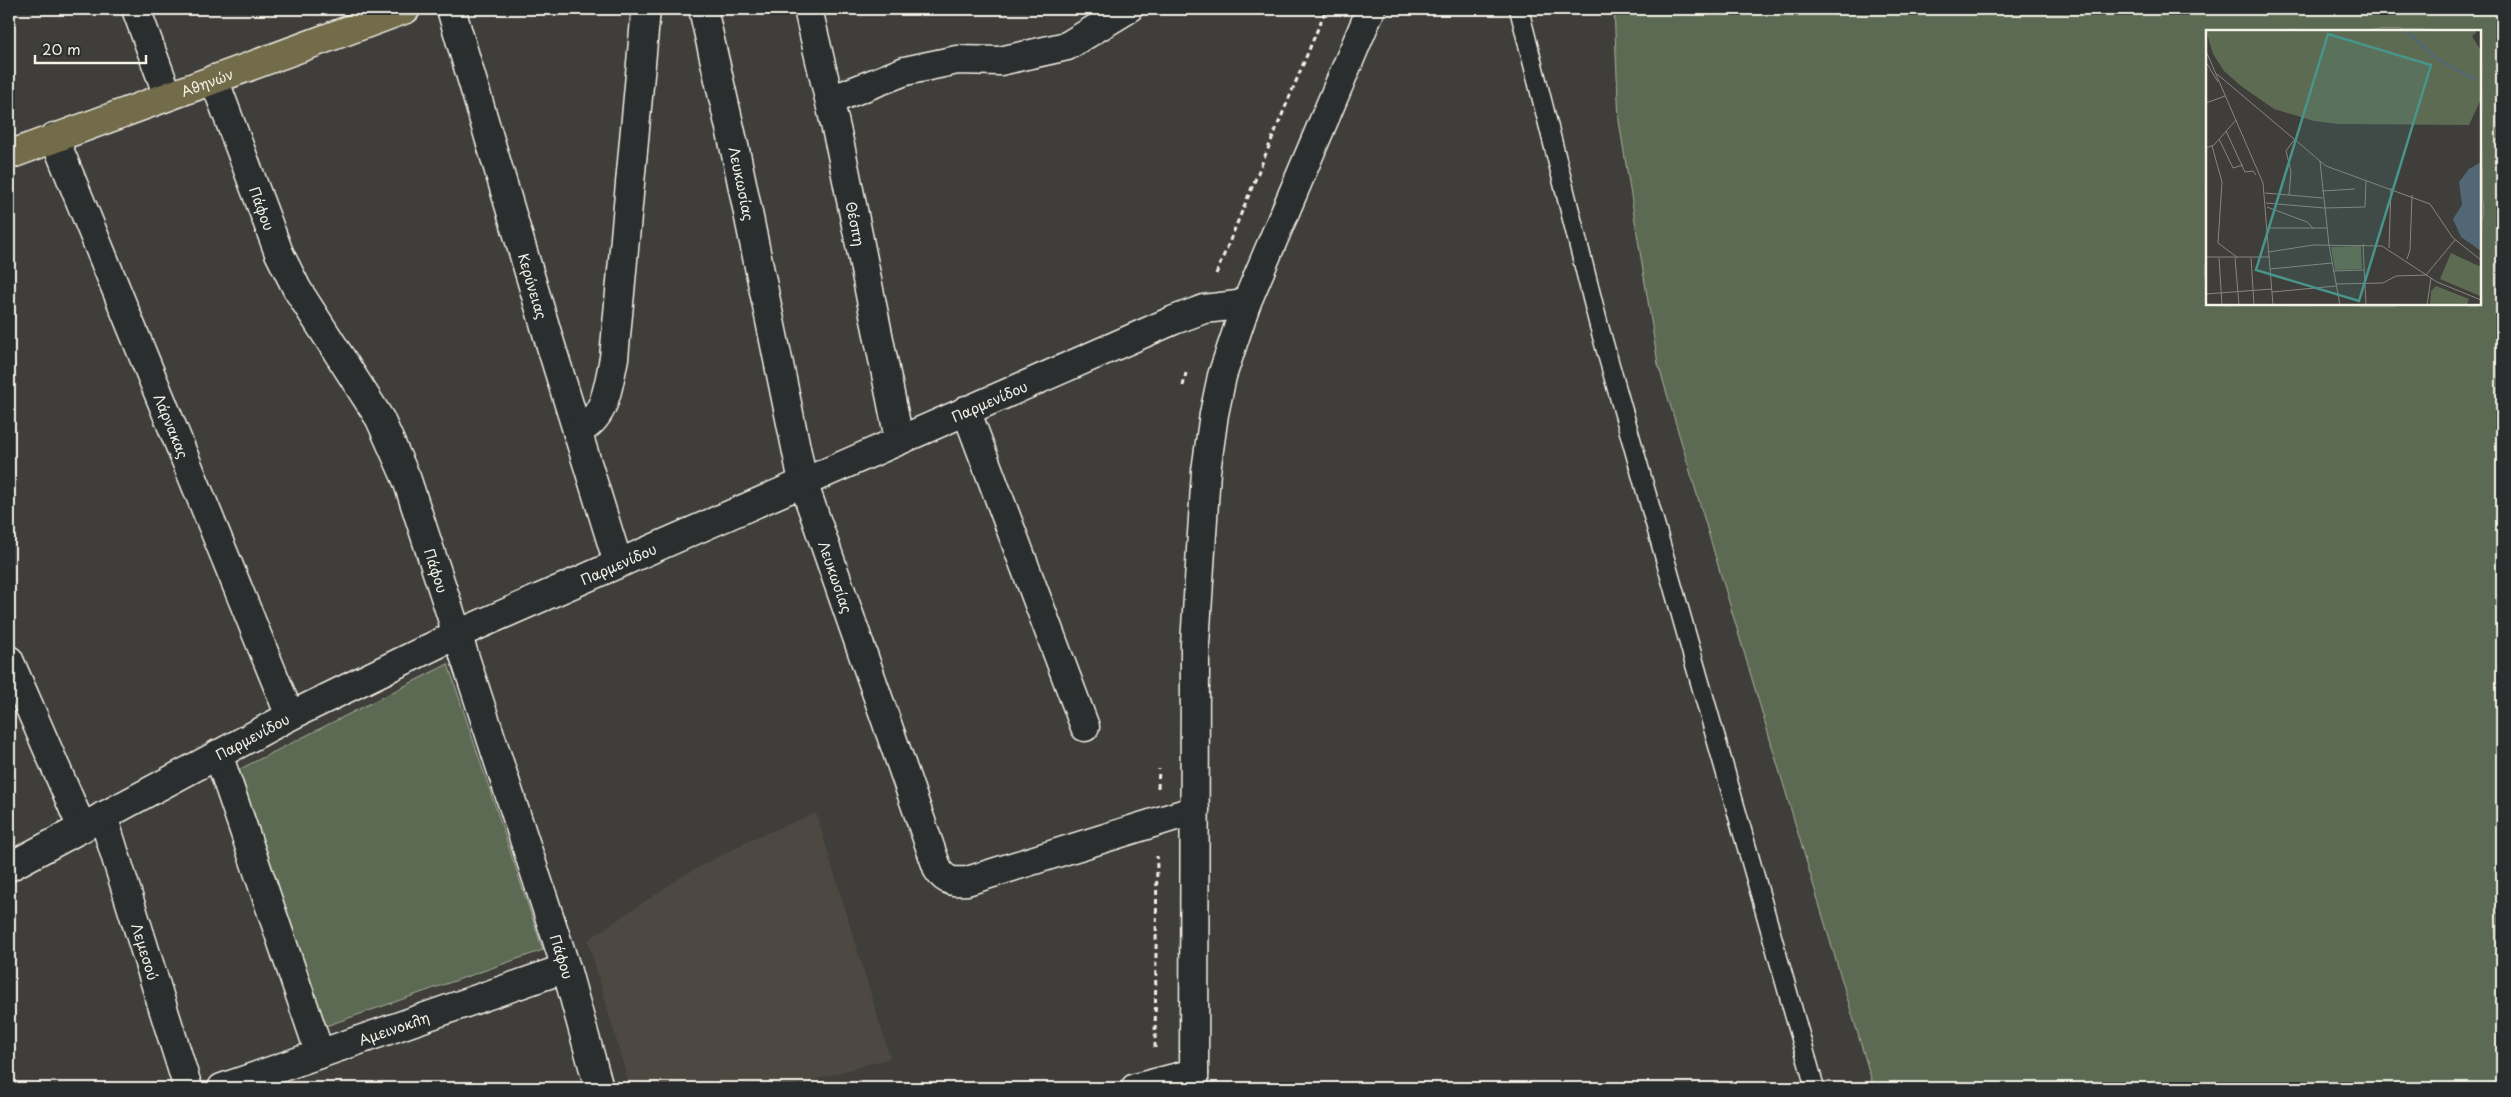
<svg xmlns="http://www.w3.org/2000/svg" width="2511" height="1097" font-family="'Playpen Sans',sans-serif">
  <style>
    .built { fill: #4d4a42 }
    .green { fill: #5d6b53; stroke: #a8ae9e; fill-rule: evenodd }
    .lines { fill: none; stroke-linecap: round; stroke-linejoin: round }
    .lane-casing { stroke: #f4f1e8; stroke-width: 21 }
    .street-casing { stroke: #f4f1e8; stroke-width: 31 }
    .secondary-casing { stroke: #f4f1e8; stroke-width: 31 }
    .primary-casing { stroke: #f4f1e8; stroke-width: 31 }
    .path { stroke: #f4f1e8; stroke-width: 3; stroke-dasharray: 5 4; stroke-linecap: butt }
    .lane { stroke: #2a2d2e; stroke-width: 18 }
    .street { stroke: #2a2d2e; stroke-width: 28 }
    .secondary { stroke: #2a2d2e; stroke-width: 28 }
    .primary { stroke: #726c4b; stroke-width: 28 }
    .labels { text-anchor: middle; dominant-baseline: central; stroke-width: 4; stroke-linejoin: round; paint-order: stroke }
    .street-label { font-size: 14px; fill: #f4f1e8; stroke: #2a2d2e }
    .inset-river { fill: none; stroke: #516775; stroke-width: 2.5 }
    .inset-road { fill: none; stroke: #878680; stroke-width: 1 }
    .view { fill: #48958c; fill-opacity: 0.15; stroke: #48958c; stroke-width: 2.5 }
    .inset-edge { fill: none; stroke: #f4f1e8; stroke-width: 2.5 }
  </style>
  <rect width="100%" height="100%" fill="#3f3e3a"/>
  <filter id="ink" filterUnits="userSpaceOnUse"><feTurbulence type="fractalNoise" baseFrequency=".02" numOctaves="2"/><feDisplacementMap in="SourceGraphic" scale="10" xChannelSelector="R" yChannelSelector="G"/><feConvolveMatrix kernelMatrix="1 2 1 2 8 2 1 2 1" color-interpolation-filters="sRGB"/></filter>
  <g filter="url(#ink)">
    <!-- built -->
    <path class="built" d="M 816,813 L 890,1058 L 785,1088 L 630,1088 L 588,940 L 684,875 L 757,837 Z"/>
    <!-- green -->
    <g class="green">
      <path d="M 1614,9 L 2502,9 L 2502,1088 L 1874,1088 L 1658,364 L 1619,121 ZM 2207,31 L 2480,31 L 2480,304 L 2207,304 Z"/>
      <path d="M 448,664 L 543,950 L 326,1026 L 238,770 Z"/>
    </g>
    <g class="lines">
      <defs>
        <path id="lane" d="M 1519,9 L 1599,326 L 1815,1088"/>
        <g id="street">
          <path d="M 136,9 L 168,96"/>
          <path id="s1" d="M 451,9 L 550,343 L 618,563"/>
          <path id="s2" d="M 703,9 L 737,159 L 803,482 L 938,870 C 946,882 954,882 967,881 L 1195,810"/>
          <path id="s3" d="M 808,9 L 841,150 L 899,439"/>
          <path id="s4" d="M 214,79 L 279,253 L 297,289 L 380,419 L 407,480 L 566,968 L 599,1088"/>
          <path d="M 831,100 L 905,71 L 957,60 L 1000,61 L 1067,46 L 1128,9"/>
          <path id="s5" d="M 54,137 L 290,716"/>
          <path d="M 966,410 L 1085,727"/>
          <path d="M 577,431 C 606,419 608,386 614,358 L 646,9"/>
          <path d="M 9,660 L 82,828"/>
          <path d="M 218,754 L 320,1054"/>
          <path id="s6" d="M 103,816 L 188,1088"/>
          <path id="s7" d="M 9,867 L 290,716 L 458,634 L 1174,320 L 1204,309 L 1246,304"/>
          <path id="s8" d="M 222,1088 L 566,968"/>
          <path d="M 1135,1088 L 1194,1073"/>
        </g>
        <path id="secondary" d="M 1194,1088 L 1195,644 L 1206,471 L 1214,414 L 1222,376 L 1246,304 L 1371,9"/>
        <g id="primary">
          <path id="s9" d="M 9,155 L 406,9"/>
        </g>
      </defs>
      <!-- lane casing -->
      <use href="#lane" class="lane-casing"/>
      <!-- street casing -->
      <use href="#street" class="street-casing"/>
      <!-- secondary casing -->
      <use href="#secondary" class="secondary-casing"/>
      <!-- primary casing -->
      <use href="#primary" class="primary-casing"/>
      <!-- path -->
      <g class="path">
        <path d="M 1216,274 L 1326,9"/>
        <path d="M 1183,386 L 1186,373"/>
        <path d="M 1158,788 L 1159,769"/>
        <path d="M 1155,1048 L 1157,856"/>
      </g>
      <!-- lane -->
      <use href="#lane" class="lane"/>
      <!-- street -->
      <use href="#street" class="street"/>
      <!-- secondary -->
      <use href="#secondary" class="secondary"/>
      <!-- primary -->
      <use href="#primary" class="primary"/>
    </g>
  </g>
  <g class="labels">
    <!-- street labels -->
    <g class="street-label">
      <text stroke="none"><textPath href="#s9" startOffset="211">Αθηνών</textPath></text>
      <text stroke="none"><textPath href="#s2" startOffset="179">Λευκωσίας</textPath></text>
      <text stroke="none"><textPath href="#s4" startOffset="138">Πάφου</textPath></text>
      <text stroke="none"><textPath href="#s3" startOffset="220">Θέσπη</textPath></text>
      <text stroke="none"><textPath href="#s1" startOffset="289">Κερύνειας</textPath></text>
      <text stroke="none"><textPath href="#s7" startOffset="1086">Παρμενίδου</textPath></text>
      <text stroke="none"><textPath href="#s5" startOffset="312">Λάρνακας</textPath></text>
      <text stroke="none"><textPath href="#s7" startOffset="681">Παρμενίδου</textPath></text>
      <text stroke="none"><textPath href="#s4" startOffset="542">Πάφου</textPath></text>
      <text stroke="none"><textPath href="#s2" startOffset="584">Λευκωσίας</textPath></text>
      <text stroke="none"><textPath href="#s7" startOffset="276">Παρμενίδου</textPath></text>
      <text stroke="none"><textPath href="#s6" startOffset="142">Λεμεσού</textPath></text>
      <text stroke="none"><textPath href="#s4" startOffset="948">Πάφου</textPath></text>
      <text stroke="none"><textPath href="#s8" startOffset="182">Αμεινοκλη</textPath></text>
    </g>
  </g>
  <!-- overview -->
  <g transform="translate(2206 30)">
    <rect width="275" height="275" fill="#3f3e3a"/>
    <path d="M 0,0 L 269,0 L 270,3 L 266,6 L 275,21 L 274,71 L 263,95 L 132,94 L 108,91 L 68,79 L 35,56 L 18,41 L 7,24 ZM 155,216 L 156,239 L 129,240 L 125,217 ZM 245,223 L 275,237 L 274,266 L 234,249 ZM 230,256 L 263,269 L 261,275 L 224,275 L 225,261 Z" fill="#5d6b53"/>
    <path d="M 275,132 L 275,221 L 255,207 L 247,189 L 256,175 L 253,152 L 263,139 Z" fill="#516775"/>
    <path class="inset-river" d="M 200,0 L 231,29 L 270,50"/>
    <path class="inset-road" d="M 0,21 L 57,153 L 67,275M 0,32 L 12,52M 11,44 L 120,136 L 224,174 L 247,208 L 275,230M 0,73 L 19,66M 20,101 L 39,142 L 47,141 L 50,145M 13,109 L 27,138 L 37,135M 6,116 L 16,152 L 12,213 L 32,228M 0,118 L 8,115 L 30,90M 114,131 L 123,215 L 134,275M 116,161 L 149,159M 59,163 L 117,168M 83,165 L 85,141 L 80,121 L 88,110M 60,173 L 118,178 L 159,177 L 160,151M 61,177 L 101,192 L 107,198M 62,198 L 121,198M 157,214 L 160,275M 183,218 L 185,158M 63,222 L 107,215 L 176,216 L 231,252 L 275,270M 0,227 L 64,227M 13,228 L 16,275M 29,228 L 33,275M 45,228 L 48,275M 201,229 L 204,220 L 206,165M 64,239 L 126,233M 127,241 L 158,240M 130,254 L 177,253 L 190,246 L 220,245 L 249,210M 66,262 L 130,256M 0,264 L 66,259M 221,275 L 225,248"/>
    <path class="view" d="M 122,4 L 225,35 L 153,271 L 50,240 Z"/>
    <rect width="275" height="275" class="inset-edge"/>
  </g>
  <!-- margin -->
  <rect width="2511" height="1097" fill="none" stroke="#2a2d2e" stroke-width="30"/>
  <rect x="15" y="15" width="2481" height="1067" fill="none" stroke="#f4f1e8" stroke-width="2" filter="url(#ink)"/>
  <!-- scale -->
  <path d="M35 55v8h111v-8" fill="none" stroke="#f4f1e8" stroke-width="2.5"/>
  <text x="42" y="55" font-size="15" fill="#f4f1e8" stroke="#2a2d2e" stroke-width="4" paint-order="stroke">20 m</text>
</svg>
